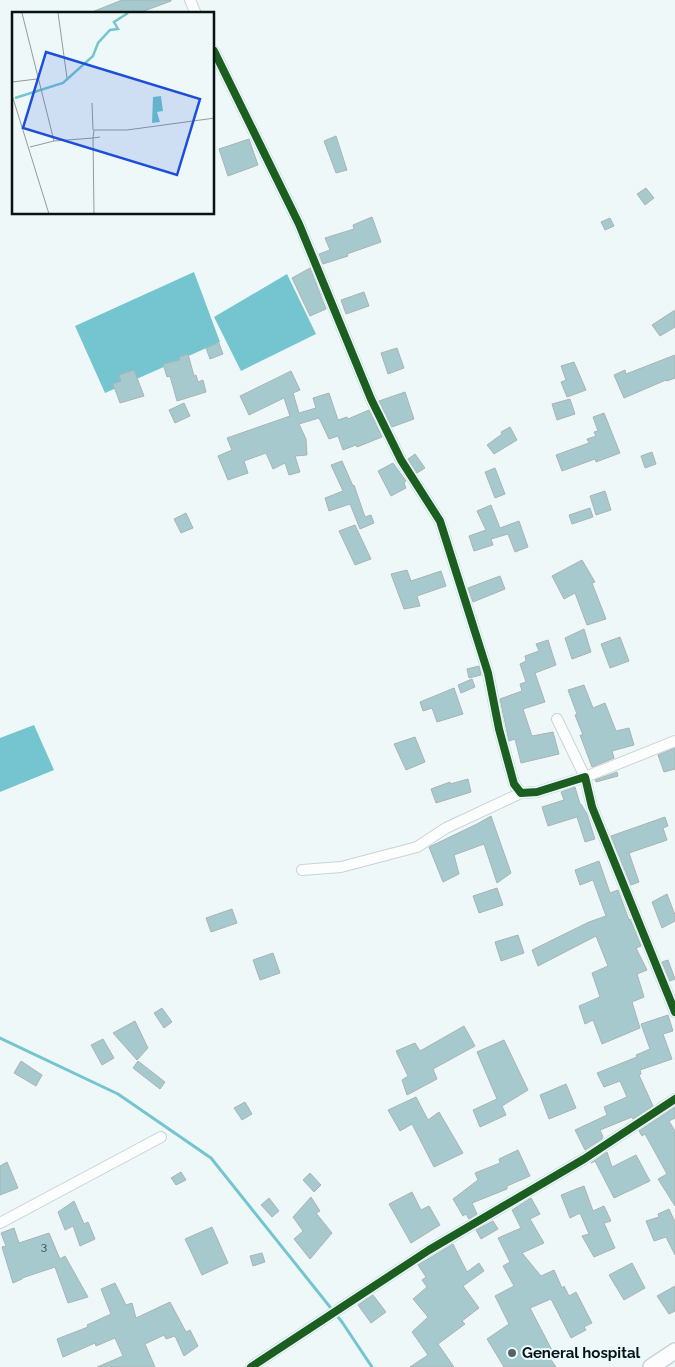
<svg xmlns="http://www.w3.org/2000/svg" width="675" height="1367" font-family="Raleway,sans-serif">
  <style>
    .water { fill: #74c5cf }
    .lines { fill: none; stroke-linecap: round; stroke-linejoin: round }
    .stream { stroke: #74c5cf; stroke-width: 3 }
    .building { fill: #a6c9cd; stroke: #aab4b5 }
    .minor-casing { stroke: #c9d3d5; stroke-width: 12 }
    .secondary-casing { stroke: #c9d3d5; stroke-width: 18 }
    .minor { stroke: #fcfefe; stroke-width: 10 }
    .secondary { stroke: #fcfefe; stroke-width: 15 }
    .cycleway-casing { stroke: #e9fbfe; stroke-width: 11 }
    .cycleway { stroke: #1b5e20; stroke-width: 8 }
    .poi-dot { fill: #586264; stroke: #e9fbfe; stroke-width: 2 }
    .labels { text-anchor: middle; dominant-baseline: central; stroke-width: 4; stroke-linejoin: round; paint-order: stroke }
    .number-label { font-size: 12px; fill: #2f4042 }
    .poi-label { font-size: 15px; font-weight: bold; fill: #071213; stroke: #e9fbfe; text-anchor: start }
    .inset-river { fill: none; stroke: #74c5cf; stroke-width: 2.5 }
    .inset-road { fill: none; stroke: #929c9d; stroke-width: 1 }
    .view { fill: #1d4ed8; fill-opacity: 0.15; stroke: #1d4ed8; stroke-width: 2.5 }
    .inset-edge { fill: none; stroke: #071213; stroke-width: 2.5 }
  </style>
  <rect width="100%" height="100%" fill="#eef8f9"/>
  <!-- water -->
  <g class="water">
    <path d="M 194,272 L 220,342 L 105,393 L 75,326 Z"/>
    <path d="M 287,274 L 316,334 L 241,371 L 214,317 Z"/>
    <path d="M 34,725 L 54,770 L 0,792 L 0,738 Z"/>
  </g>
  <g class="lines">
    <!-- stream -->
    <path class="stream" d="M 0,1038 L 118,1094 L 211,1158 L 342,1322 L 372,1367"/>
  </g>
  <!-- building -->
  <g class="building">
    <path d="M 122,0 L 171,0 L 171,1 L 136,14 L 87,14 Z"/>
    <path d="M 336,136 L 347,170 L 336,173 L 324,141 Z"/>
    <path d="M 249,139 L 258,165 L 228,176 L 219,149 Z"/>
    <path d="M 646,188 L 654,198 L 645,205 L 637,194 Z"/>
    <path d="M 372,217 L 381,242 L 347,254 L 348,256 L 323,264 L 319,254 L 330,250 L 325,238 L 354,229 L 353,225 Z"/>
    <path d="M 610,218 L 614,226 L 605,230 L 601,222 Z"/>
    <path d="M 310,268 L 326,309 L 310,316 L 292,278 Z"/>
    <path d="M 364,292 L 369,306 L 346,314 L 341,300 Z"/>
    <path d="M 675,310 L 675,327 L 660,336 L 652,325 Z"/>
    <path d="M 219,343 L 223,354 L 210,359 L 206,348 Z"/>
    <path d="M 397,348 L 404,368 L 388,374 L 381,353 Z"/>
    <path d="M 188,354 L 194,376 L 196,375 L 198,382 L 203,380 L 206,392 L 177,401 L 170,376 L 167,377 L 163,364 L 180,360 L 179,357 Z"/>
    <path d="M 675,355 L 675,378 L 667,381 L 666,380 L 624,398 L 614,375 L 625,370 L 626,374 Z"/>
    <path d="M 574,362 L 586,390 L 567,397 L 561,382 L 566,380 L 561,366 Z"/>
    <path d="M 134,370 L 144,396 L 120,403 L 113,384 L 121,381 L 119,375 Z"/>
    <path d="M 291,371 L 300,390 L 293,393 L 299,413 L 316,408 L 313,398 L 329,393 L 338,420 L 347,417 L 348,419 L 369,410 L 382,437 L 357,447 L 356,445 L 343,450 L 338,436 L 329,439 L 319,418 L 299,424 L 306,439 L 307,455 L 295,456 L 300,472 L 289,475 L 285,463 L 273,469 L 266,453 L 244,461 L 248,473 L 228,480 L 218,456 L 232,450 L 227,438 L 290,416 L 284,398 L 249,415 L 240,396 Z"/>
    <path d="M 405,392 L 414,419 L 392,427 L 379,401 Z"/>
    <path d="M 570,399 L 575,414 L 557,420 L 552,404 Z"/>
    <path d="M 184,403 L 190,416 L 175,423 L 169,410 Z"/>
    <path d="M 604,413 L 620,453 L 596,462 L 595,459 L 562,471 L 556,455 L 589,443 L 587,439 L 596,436 L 594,432 L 598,431 L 593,417 Z"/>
    <path d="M 510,427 L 517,440 L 494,454 L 487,445 L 502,434 L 501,432 Z"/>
    <path d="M 652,452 L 656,464 L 645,468 L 641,456 Z"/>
    <path d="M 415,454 L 425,468 L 417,473 L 408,459 Z"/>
    <path d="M 342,461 L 353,486 L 354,485 L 365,517 L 371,515 L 374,523 L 360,529 L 350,504 L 329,511 L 325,498 L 343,491 L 331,465 Z"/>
    <path d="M 393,463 L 406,481 L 404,483 L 406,488 L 391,496 L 378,471 Z"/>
    <path d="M 495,468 L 505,494 L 495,498 L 485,472 Z"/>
    <path d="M 605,491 L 611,510 L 596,515 L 590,496 Z"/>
    <path d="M 491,505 L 500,528 L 519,521 L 528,547 L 515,552 L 508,534 L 491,539 L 493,545 L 474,551 L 469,536 L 486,530 L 477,511 Z"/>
    <path d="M 590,508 L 593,517 L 572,524 L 569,515 Z"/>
    <path d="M 186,513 L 193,528 L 181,533 L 174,519 Z"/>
    <path d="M 355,525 L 371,559 L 355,565 L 339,531 Z"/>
    <path d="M 582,560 L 595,582 L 592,583 L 606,619 L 587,625 L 575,593 L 564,599 L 552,576 Z"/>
    <path d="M 407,570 L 411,581 L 441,571 L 446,586 L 417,596 L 420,606 L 404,609 L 391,574 Z"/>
    <path d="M 500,576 L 505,589 L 473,602 L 468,588 Z"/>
    <path d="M 584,629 L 591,652 L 572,659 L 565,638 Z"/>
    <path d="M 620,637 L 629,661 L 610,668 L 601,644 Z"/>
    <path d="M 548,640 L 556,665 L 535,673 L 545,702 L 523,709 L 532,736 L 553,732 L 559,754 L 521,763 L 515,739 L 509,741 L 500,699 L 522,691 L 520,684 L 526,682 L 520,664 L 526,661 L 525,656 L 539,651 L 536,644 Z"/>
    <path d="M 479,666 L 481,675 L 469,678 L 467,669 Z"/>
    <path d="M 472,679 L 475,687 L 461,693 L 458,685 Z"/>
    <path d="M 584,685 L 593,708 L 605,703 L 616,731 L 629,728 L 634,745 L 612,751 L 614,758 L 592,767 L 580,735 L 583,735 L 575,715 L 577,714 L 568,690 Z"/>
    <path d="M 454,688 L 463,714 L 437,722 L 432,708 L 423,711 L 420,702 Z"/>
    <path d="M 415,737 L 425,762 L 406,770 L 394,744 Z"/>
    <path d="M 675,748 L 675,769 L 664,772 L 658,755 Z"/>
    <path d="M 617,772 L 618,776 L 596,782 L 595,780 Z"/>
    <path d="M 468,779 L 471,792 L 436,803 L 431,789 L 450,782 L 450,784 Z"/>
    <path d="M 575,787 L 580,804 L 581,804 L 587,814 L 595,839 L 585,842 L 577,817 L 548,826 L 542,807 L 564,800 L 561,792 Z"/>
    <path d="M 491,816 L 511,873 L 497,883 L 484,844 L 454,855 L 459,874 L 443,882 L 429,847 L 477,824 Z"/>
    <path d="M 665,817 L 668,826 L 663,828 L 667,840 L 629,853 L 639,882 L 631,885 L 611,836 Z"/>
    <path d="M 599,861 L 610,893 L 618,890 L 629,920 L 630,919 L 641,946 L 636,948 L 647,970 L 637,974 L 644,997 L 632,1002 L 640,1028 L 602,1044 L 593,1020 L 585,1024 L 579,1006 L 600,997 L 592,973 L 608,966 L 596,936 L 538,966 L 532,950 L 589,922 L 606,916 L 593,880 L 580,885 L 575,870 Z"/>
    <path d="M 497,888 L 503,905 L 479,913 L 473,896 Z"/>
    <path d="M 667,894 L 675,915 L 675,921 L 662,928 L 652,902 Z"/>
    <path d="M 232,909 L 237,923 L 211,932 L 206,918 Z"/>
    <path d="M 518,935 L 524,953 L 501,961 L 495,942 Z"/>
    <path d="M 273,953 L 280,973 L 260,980 L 253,960 Z"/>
    <path d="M 668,960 L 675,979 L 670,981 L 662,962 Z"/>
    <path d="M 162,1008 L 172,1022 L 164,1028 L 154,1013 Z"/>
    <path d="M 668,1015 L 673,1031 L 663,1034 L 672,1059 L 640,1070 L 641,1074 L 639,1075 L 653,1106 L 633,1119 L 632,1117 L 600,1130 L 603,1137 L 602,1139 L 585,1150 L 575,1130 L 607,1115 L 604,1107 L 627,1097 L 620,1081 L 604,1087 L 597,1073 L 637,1057 L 636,1055 L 650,1049 L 641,1024 Z"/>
    <path d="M 135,1021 L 148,1048 L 137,1060 L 113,1033 Z"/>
    <path d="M 464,1026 L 475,1046 L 433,1069 L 437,1079 L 407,1095 L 402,1080 L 408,1076 L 396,1051 L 415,1043 L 420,1051 Z"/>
    <path d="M 103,1039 L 114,1058 L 102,1065 L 91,1045 Z"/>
    <path d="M 504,1040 L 528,1090 L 502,1106 L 506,1115 L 480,1127 L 473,1110 L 497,1099 L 477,1052 Z"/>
    <path d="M 21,1061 L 42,1075 L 36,1086 L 14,1073 Z"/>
    <path d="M 138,1061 L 165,1082 L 160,1089 L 133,1068 Z"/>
    <path d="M 566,1084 L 576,1108 L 549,1119 L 540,1095 Z"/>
    <path d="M 416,1097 L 428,1120 L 439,1112 L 463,1153 L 434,1167 L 412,1124 L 400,1131 L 388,1110 Z"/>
    <path d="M 245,1102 L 252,1114 L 242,1120 L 234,1108 Z"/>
    <path d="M 675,1107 L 675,1118 L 669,1121 L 675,1131 L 675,1206 L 658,1179 L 667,1174 L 645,1134 L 642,1136 L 639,1131 Z"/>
    <path d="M 518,1150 L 530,1176 L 507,1186 L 507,1189 L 472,1203 L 477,1214 L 469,1219 L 466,1214 L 463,1216 L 453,1199 L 478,1180 L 475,1173 L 500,1163 L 499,1159 Z"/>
    <path d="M 607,1152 L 612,1167 L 636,1155 L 650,1181 L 614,1198 L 595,1161 L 591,1163 Z"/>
    <path d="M 7,1162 L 18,1188 L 0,1195 L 0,1166 Z"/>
    <path d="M 181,1172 L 186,1180 L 176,1185 L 171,1178 Z"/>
    <path d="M 310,1173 L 321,1185 L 314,1192 L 303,1180 Z"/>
    <path d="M 584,1186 L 593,1211 L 604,1206 L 611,1221 L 604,1223 L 615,1248 L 594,1257 L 582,1236 L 589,1234 L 580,1213 L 570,1218 L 561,1195 Z"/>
    <path d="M 412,1192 L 421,1210 L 429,1206 L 440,1225 L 411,1243 L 389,1204 Z"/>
    <path d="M 311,1197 L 320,1211 L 316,1213 L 332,1233 L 310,1259 L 294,1239 L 303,1231 L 293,1217 Z"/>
    <path d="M 269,1198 L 279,1211 L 272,1217 L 261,1205 Z"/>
    <path d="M 531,1198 L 540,1214 L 530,1219 L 544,1243 L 522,1253 L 541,1276 L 554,1270 L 562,1288 L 564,1286 L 569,1296 L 576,1292 L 592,1323 L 584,1327 L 586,1330 L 571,1338 L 551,1299 L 530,1308 L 555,1356 L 550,1358 L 556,1367 L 504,1367 L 487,1339 L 509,1324 L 495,1296 L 514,1286 L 503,1266 L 510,1262 L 498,1238 L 521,1228 L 512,1210 Z"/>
    <path d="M 74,1201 L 84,1224 L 88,1222 L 95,1239 L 80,1246 L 73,1226 L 65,1230 L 58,1212 Z"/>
    <path d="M 669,1209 L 675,1222 L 675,1255 L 666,1237 L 654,1241 L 646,1221 L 659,1217 L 658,1214 Z"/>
    <path d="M 493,1221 L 498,1229 L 481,1239 L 476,1230 Z"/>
    <path d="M 212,1227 L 228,1263 L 202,1275 L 185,1239 Z"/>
    <path d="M 14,1228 L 19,1243 L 49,1233 L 60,1259 L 65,1256 L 88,1297 L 68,1303 L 55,1267 L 22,1278 L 22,1279 L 13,1283 L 2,1247 L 6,1246 L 1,1233 Z"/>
    <path d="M 453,1244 L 467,1272 L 479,1263 L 484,1271 L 463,1286 L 479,1308 L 462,1321 L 465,1324 L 438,1344 L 454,1367 L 410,1367 L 428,1355 L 412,1332 L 428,1317 L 413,1299 L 427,1287 L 422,1280 L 426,1277 L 418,1265 Z"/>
    <path d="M 262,1253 L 265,1262 L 253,1266 L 250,1256 Z"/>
    <path d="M 632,1263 L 645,1288 L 624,1300 L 609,1275 Z"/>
    <path d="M 115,1283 L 126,1305 L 132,1303 L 136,1318 L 170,1302 L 186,1332 L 190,1330 L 198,1346 L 184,1356 L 175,1336 L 166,1339 L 164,1335 L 145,1344 L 155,1367 L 97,1367 L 123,1356 L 115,1338 L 96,1346 L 95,1343 L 63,1357 L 57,1339 L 88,1327 L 87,1325 L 111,1314 L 101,1289 Z"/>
    <path d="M 675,1286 L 675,1311 L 669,1314 L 657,1296 Z"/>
    <path d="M 373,1295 L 386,1312 L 371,1323 L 358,1305 Z"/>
  </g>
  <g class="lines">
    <defs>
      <g id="minor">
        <path d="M 190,0 L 196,14"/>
        <path d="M 214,51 L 299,224 L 371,399 L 401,460 L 440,521 L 488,673 L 499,729 L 514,784 L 521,793 L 537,792 L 585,777 L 592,807 L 675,1012"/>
        <path d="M 557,719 L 585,777 L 675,741"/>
        <path d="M 302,870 L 341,867 L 417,847 L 446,828 L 521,793"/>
        <path d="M 0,1223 L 161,1137"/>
        <path d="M 251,1367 L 429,1250 L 584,1159 L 675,1099"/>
      </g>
      <path id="secondary" d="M 651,1367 L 675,1351"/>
    </defs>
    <!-- minor casing -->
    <use href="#minor" class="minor-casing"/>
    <!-- secondary casing -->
    <use href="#secondary" class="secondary-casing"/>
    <!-- minor -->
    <use href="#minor" class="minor"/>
    <!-- secondary -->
    <use href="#secondary" class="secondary"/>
    <defs>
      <g id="cycleway">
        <path d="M 214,51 L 299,224 L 371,399 L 401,460 L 440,521 L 488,673 L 499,729 L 514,784 L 521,793 L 537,792 L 585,777 L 592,807 L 675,1012"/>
        <path d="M 251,1367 L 429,1250 L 584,1159 L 675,1099"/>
      </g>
    </defs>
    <!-- cycleway casing -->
    <use href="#cycleway" class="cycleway-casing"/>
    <!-- cycleway -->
    <use href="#cycleway" class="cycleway"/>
  </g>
  <!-- markers -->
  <circle class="poi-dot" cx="512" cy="1353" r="5"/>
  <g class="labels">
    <!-- number labels -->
    <g class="number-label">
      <text x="44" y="1246">3</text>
    </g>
    <!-- poi labels -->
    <g class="poi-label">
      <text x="522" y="1353">General hospital</text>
    </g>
  </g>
  <!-- overview -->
  <g transform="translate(12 12)">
    <rect width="202" height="202" fill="#eef8f9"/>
    <path d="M 149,84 L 151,99 L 145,100 L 148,110 L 140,111 L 141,85 Z" fill="#74c5cf"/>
    <path class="inset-river" d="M 3,86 L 51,71 L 81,44 L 86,31 L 98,18 L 106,17 L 102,10 L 116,1"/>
    <path class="inset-road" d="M 10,1 L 42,129 L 81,126 L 82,118 L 115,118 L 203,106M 46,1 L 55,66M 0,70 L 25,67M 0,83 L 37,202M 80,91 L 81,118M 18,135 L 42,129M 82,202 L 81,126 L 88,125"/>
    <path class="view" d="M 34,40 L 188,87 L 165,163 L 11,116 Z"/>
    <rect width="202" height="202" class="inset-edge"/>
  </g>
</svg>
